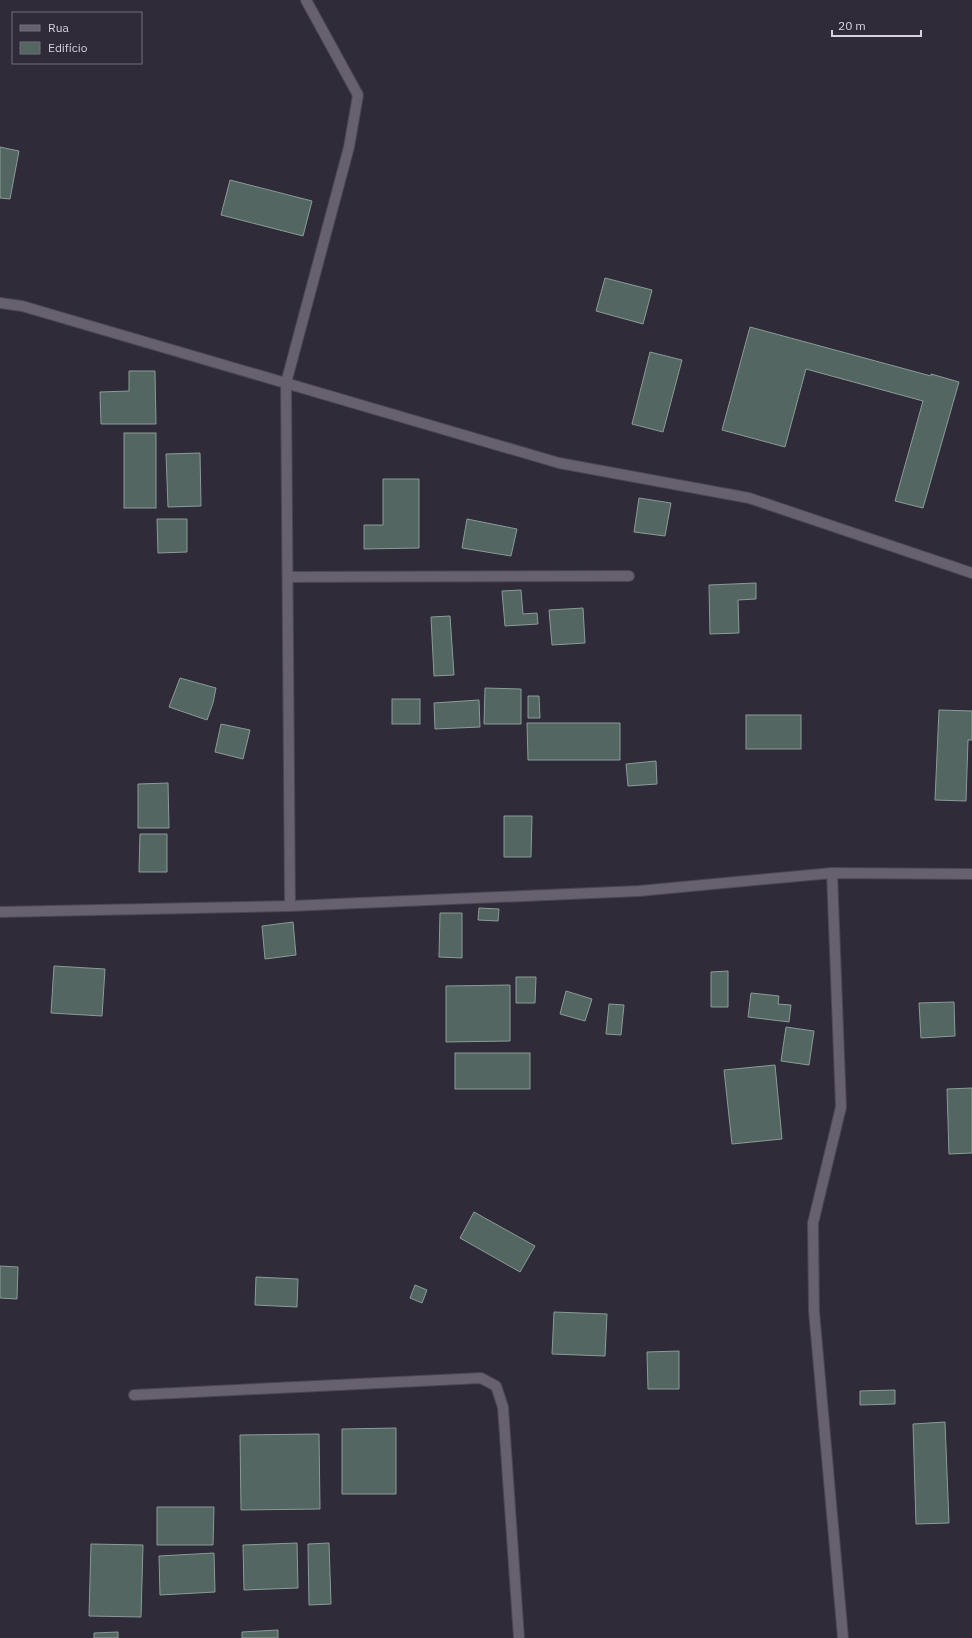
<svg xmlns="http://www.w3.org/2000/svg" width="972" height="1638" font-family="'IBM Plex Sans',sans-serif">
  <style>
    .building { fill: #536661; stroke: #899c97 }
    .lines { fill: none; stroke-linecap: round; stroke-linejoin: round }
    .street-casing { stroke: #4b4652; stroke-width: 12 }
    .street { stroke: #66606f; stroke-width: 10 }
  </style>
  <rect width="100%" height="100%" fill="#302b38"/>
  <!-- building -->
  <g class="building">
    <path d="M 0,147 L 19,151 L 10,199 L 0,198 Z"/>
    <path d="M 230,180 L 312,201 L 303,236 L 221,215 Z"/>
    <path d="M 605,278 L 652,290 L 643,324 L 596,311 Z"/>
    <path d="M 750,327 L 931,376 L 931,374 L 959,382 L 923,508 L 895,501 L 923,401 L 806,369 L 785,447 L 722,430 Z"/>
    <path d="M 650,352 L 682,360 L 663,432 L 632,424 Z"/>
    <path d="M 129,371 L 155,371 L 156,424 L 101,424 L 100,392 L 129,391 Z"/>
    <rect x="124" y="433" width="32" height="75"/>
    <path d="M 200,453 L 201,506 L 168,507 L 166,454 Z"/>
    <path d="M 383,479 L 419,479 L 419,548 L 364,549 L 364,525 L 383,525 Z"/>
    <path d="M 639,498 L 671,503 L 665,536 L 634,532 Z"/>
    <path d="M 157,519 L 187,519 L 187,552 L 158,553 Z"/>
    <path d="M 467,519 L 517,529 L 511,556 L 462,548 Z"/>
    <path d="M 756,583 L 756,599 L 738,600 L 739,633 L 710,634 L 709,585 Z"/>
    <path d="M 521,590 L 523,614 L 537,613 L 538,624 L 505,626 L 502,591 Z"/>
    <path d="M 583,608 L 585,643 L 552,645 L 549,610 Z"/>
    <path d="M 450,616 L 454,675 L 434,676 L 431,617 Z"/>
    <path d="M 180,678 L 216,688 L 213,703 L 207,720 L 169,707 Z"/>
    <path d="M 485,688 L 521,689 L 521,724 L 484,724 Z"/>
    <path d="M 528,696 L 539,696 L 540,718 L 528,718 Z"/>
    <rect x="392" y="699" width="28" height="25"/>
    <path d="M 479,700 L 480,727 L 435,729 L 434,703 Z"/>
    <path d="M 939,710 L 972,711 L 972,740 L 968,740 L 966,801 L 935,800 Z"/>
    <rect x="746" y="715" width="55" height="34"/>
    <path d="M 527,723 L 620,723 L 620,760 L 528,760 Z"/>
    <path d="M 221,724 L 250,730 L 243,759 L 215,752 Z"/>
    <path d="M 656,761 L 657,784 L 628,786 L 626,764 Z"/>
    <path d="M 168,783 L 169,828 L 138,828 L 138,784 Z"/>
    <path d="M 504,816 L 532,816 L 531,857 L 504,857 Z"/>
    <path d="M 140,834 L 167,834 L 167,872 L 139,872 Z"/>
    <path d="M 479,908 L 499,909 L 498,921 L 478,920 Z"/>
    <path d="M 440,913 L 462,913 L 462,958 L 439,957 Z"/>
    <path d="M 293,922 L 296,955 L 265,959 L 262,926 Z"/>
    <path d="M 54,966 L 105,969 L 102,1016 L 51,1013 Z"/>
    <path d="M 728,971 L 728,1007 L 711,1007 L 711,972 Z"/>
    <path d="M 516,977 L 536,977 L 535,1003 L 516,1003 Z"/>
    <path d="M 510,985 L 510,1041 L 446,1042 L 446,986 Z"/>
    <path d="M 566,991 L 592,999 L 585,1021 L 560,1014 Z"/>
    <path d="M 751,993 L 779,996 L 778,1004 L 791,1005 L 789,1022 L 748,1017 Z"/>
    <path d="M 954,1002 L 955,1036 L 921,1038 L 919,1003 Z"/>
    <path d="M 609,1004 L 624,1005 L 621,1035 L 606,1034 Z"/>
    <path d="M 786,1027 L 814,1031 L 809,1065 L 781,1061 Z"/>
    <rect x="455" y="1053" width="75" height="36"/>
    <path d="M 775,1065 L 782,1139 L 732,1144 L 724,1070 Z"/>
    <path d="M 972,1088 L 972,1153 L 949,1154 L 947,1089 Z"/>
    <path d="M 474,1212 L 535,1246 L 520,1272 L 460,1238 Z"/>
    <path d="M 0,1266 L 18,1267 L 17,1299 L 0,1298 Z"/>
    <path d="M 256,1277 L 298,1279 L 297,1307 L 255,1305 Z"/>
    <path d="M 415,1285 L 427,1290 L 422,1303 L 410,1298 Z"/>
    <path d="M 554,1312 L 607,1314 L 605,1356 L 552,1354 Z"/>
    <path d="M 679,1351 L 679,1389 L 648,1389 L 647,1352 Z"/>
    <path d="M 895,1390 L 895,1404 L 860,1405 L 860,1391 Z"/>
    <path d="M 945,1422 L 949,1523 L 916,1524 L 913,1424 Z"/>
    <path d="M 396,1428 L 396,1494 L 342,1494 L 342,1429 Z"/>
    <path d="M 319,1434 L 320,1509 L 241,1510 L 240,1435 Z"/>
    <path d="M 157,1507 L 214,1507 L 213,1545 L 157,1545 Z"/>
    <path d="M 297,1543 L 298,1588 L 244,1590 L 243,1545 Z"/>
    <path d="M 329,1543 L 331,1604 L 309,1605 L 308,1544 Z"/>
    <path d="M 91,1544 L 143,1545 L 141,1617 L 89,1616 Z"/>
    <path d="M 214,1553 L 215,1592 L 160,1595 L 159,1556 Z"/>
    <path d="M 278,1630 L 278,1638 L 242,1638 L 242,1632 Z"/>
    <path d="M 118,1632 L 118,1638 L 94,1638 L 94,1633 Z"/>
  </g>
  <g class="lines">
    <defs>
      <g id="street">
        <path d="M 0,303 L 22,306 L 559,463 L 749,498 L 972,573"/>
        <path d="M 288,577 L 629,576"/>
        <path d="M 832,873 L 841,1107 L 813,1223 L 814,1311 L 843,1638"/>
        <path d="M 290,906 L 286,383 L 349,147 L 358,95 L 306,0"/>
        <path d="M 0,912 L 290,906 L 639,891 L 832,873 L 972,874"/>
        <path d="M 134,1395 L 481,1378 L 496,1386 L 503,1407 L 519,1638"/>
      </g>
    </defs>
    <!-- street casing -->
    <use href="#street" class="street-casing"/>
    <!-- street -->
    <use href="#street" class="street"/>
  </g>
  <!-- legend -->
  <rect x="12" y="12" width="130" height="52" fill="#302b38" stroke="#726e7a"/>
  <rect x="20" y="25" width="20" height="6" fill="#66606f" stroke="#726e7a"/>
  <text x="48" y="32" font-size="12" fill="#d6d3dc">Rua</text>
  <rect x="20" y="42" width="20" height="12" fill="#536661" stroke="#726e7a"/>
  <text x="48" y="52" font-size="12" fill="#d6d3dc">Edifício</text>
  <!-- scale -->
  <path d="M832 30v6h89v-6" fill="none" stroke="#d6d3dc" stroke-width="2"/>
  <text x="838" y="30" font-size="12" fill="#d6d3dc" stroke="#302b38" stroke-width="3" paint-order="stroke">20 m</text>
</svg>
